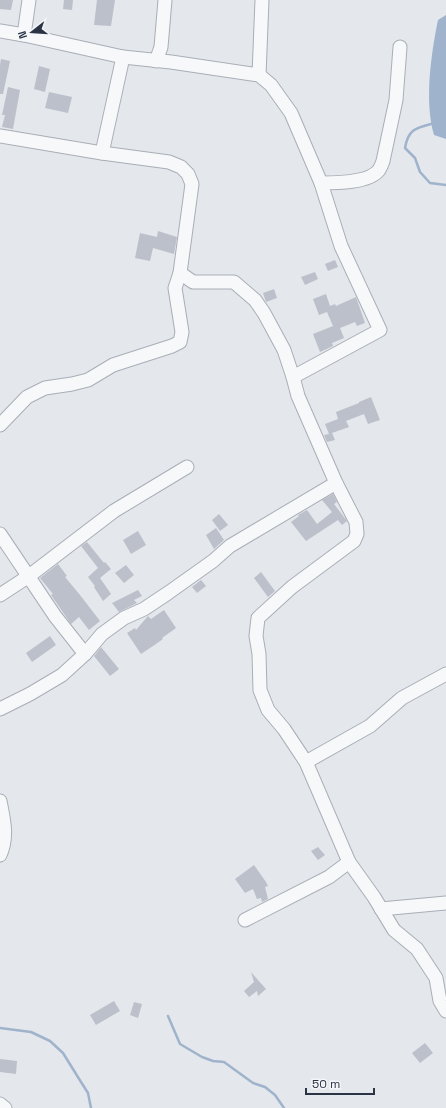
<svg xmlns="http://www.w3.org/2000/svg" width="446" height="1108" font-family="'Space Grotesk',sans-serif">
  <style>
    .water { fill: #9fb4cc }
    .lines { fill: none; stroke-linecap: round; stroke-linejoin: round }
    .stream { stroke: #9fb4cc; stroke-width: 2.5 }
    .building { fill: #bbc0ca }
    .minor-casing { stroke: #a9aeb7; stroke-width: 15 }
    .minor { stroke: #f7f8fa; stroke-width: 13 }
  </style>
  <rect width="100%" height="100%" fill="#e4e7ec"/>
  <!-- water -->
  <path class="water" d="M 446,15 L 446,139 L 434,135 C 424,102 431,54 438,20 Z"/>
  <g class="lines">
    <!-- stream -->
    <g class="stream">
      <path d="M 431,124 C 415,128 408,130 405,148 L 415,158 L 420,172 L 430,183 L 446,185"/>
      <path d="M 168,1016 L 180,1044 L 202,1057 L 213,1061 L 224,1062 L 253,1083 L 265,1087 L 275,1095 L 284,1108"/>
      <path d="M 0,1028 L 31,1032 L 50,1041 L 63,1053 L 81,1082 L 88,1093 L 91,1108"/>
    </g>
  </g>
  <!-- building -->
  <g class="building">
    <path d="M 0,0 L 13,0 L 11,10 L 0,9 Z"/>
    <path d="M 64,0 L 73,0 L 72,10 L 63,9 Z"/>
    <path d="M 97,0 L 115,0 L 111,26 L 94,25 Z"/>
    <path d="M 1,59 L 10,61 L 3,94 L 0,94 L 0,65 Z"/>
    <path d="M 39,66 L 50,69 L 45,92 L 34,89 Z"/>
    <path d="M 8,87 L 20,90 L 13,129 L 2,127 L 5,115 L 2,115 Z"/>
    <path d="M 49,92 L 72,97 L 68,113 L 45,108 Z"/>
    <path d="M 158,231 L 177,237 L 174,254 L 153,248 L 150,261 L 135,258 L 140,233 L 157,237 Z"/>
    <path d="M 335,260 L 338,267 L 328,271 L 325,264 Z"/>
    <path d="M 315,272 L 318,279 L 305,285 L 301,277 Z"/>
    <path d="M 274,289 L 277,298 L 266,302 L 263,293 Z"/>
    <path d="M 326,294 L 330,306 L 335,304 L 336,306 L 356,297 L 365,323 L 357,326 L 355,322 L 340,328 L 344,338 L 332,343 L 333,346 L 320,352 L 313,334 L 333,326 L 327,312 L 319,315 L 313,299 Z"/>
    <path d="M 371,397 L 380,420 L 368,424 L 364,414 L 346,421 L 349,427 L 332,433 L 335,440 L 327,442 L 324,435 L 329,434 L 325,424 L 338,419 L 336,412 L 359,403 L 359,402 Z"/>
    <path d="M 333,494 L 337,502 L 334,504 L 347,521 L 342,525 L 338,520 L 306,541 L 291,522 L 299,516 L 298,515 L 307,510 L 317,524 L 332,512 L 322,500 Z"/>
    <path d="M 219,514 L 228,525 L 220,531 L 212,520 Z"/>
    <path d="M 216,528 L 224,540 L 214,549 L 206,535 Z"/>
    <path d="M 138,531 L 146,545 L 131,554 L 123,540 Z"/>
    <path d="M 87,542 L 104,563 L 105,562 L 111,569 L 100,578 L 111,594 L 103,601 L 94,587 L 95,586 L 88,577 L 98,568 L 81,546 Z"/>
    <path d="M 58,564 L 67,576 L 65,577 L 80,595 L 100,621 L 89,630 L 79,617 L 71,624 L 51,595 L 53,594 L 40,578 Z"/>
    <path d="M 126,565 L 134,575 L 124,583 L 115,573 Z"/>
    <path d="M 261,572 L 275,591 L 268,597 L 254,578 Z"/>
    <path d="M 201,580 L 206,586 L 197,593 L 192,587 Z"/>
    <path d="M 138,590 L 142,596 L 134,600 L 137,603 L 119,612 L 112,603 Z"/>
    <path d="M 164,610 L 176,628 L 162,638 L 163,639 L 153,646 L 141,654 L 127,633 L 135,628 L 136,630 L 148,616 L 151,619 Z"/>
    <path d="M 50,636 L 56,645 L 32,662 L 26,653 Z"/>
    <path d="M 101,647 L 119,669 L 110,676 L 94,656 Z"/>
    <path d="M 318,847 L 325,855 L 318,860 L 311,851 Z"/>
    <path d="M 254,865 L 266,882 L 268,886 L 265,887 L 268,899 L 262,902 L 261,898 L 257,899 L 253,889 L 245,893 L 235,879 Z"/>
    <path d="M 251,972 L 266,989 L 258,996 L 257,991 L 249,997 L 244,991 L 254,982 Z"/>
    <path d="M 114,1001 L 120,1011 L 96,1025 L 90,1015 Z"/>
    <path d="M 134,1002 L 142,1004 L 138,1018 L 130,1015 Z"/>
    <path d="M 425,1043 L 433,1053 L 420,1063 L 412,1053 Z"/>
    <path d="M 0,1059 L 17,1061 L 16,1074 L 0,1072 Z"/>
  </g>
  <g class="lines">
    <defs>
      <g id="minor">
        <path d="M 29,0 L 24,35 L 123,57 L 171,62 L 259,75 L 271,85 L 291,113 L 321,183 L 341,246 L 380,330 L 293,377"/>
        <path d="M 0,31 L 24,35"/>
        <path d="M 156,61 L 161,47 L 165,0"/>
        <path d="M 259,75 L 262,0"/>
        <path d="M 0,136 L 102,153 L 169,162 L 181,167 L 188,174 L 192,184 L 180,273 L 175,288 L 182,332 L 180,342 L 172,346 L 113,365 L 88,380 L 72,384 L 45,388 L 27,397 L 0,425"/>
        <path d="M 102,153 L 123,57"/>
        <path d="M 321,183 C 336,183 369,183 379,170 C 381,167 382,164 383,161 L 396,100 L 400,47"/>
        <path d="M 180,273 L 193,282 L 234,282 L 255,300 L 264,313 L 284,350 L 293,377 L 298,396 L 336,483 L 356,522 L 357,534 L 354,541 L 292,587 L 258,618 L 256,636 L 259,654 L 260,690 L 268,710 L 284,729 L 306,762 L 349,862 L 374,897 L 394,930 L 417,949 L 436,978 L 440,1001 L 446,1011"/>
        <path d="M 0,534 L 55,616 L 85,654"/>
        <path d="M 0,595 L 29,576 L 114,511 L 187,467"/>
        <path d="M 0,709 L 30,694 L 62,675 L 85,654 L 102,634 L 124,618 L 144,609 L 168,593 L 213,561 L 230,546 L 336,483"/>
        <path d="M 306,762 L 370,726 L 402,698 L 446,674"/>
        <path d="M 0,801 C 4,821 8,837 0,855"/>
        <path d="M 381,909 L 446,903"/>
        <path d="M 245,920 L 329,877 L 349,862"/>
        <path d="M 0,1104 L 5,1108"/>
      </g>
    </defs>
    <!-- minor casing -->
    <use href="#minor" class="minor-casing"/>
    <!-- minor -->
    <use href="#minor" class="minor"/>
  </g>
  <!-- north arrow -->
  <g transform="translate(32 32) rotate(253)" stroke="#f4f6f9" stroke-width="3" paint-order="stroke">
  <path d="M0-3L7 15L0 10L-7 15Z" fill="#2b3445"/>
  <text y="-6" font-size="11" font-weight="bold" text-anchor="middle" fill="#2b3445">N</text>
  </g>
  <!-- scale -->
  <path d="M306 1088v6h68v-6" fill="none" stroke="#2b3445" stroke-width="2"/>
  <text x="312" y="1088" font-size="12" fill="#2b3445" stroke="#f4f6f9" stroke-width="3" paint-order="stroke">50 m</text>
</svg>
